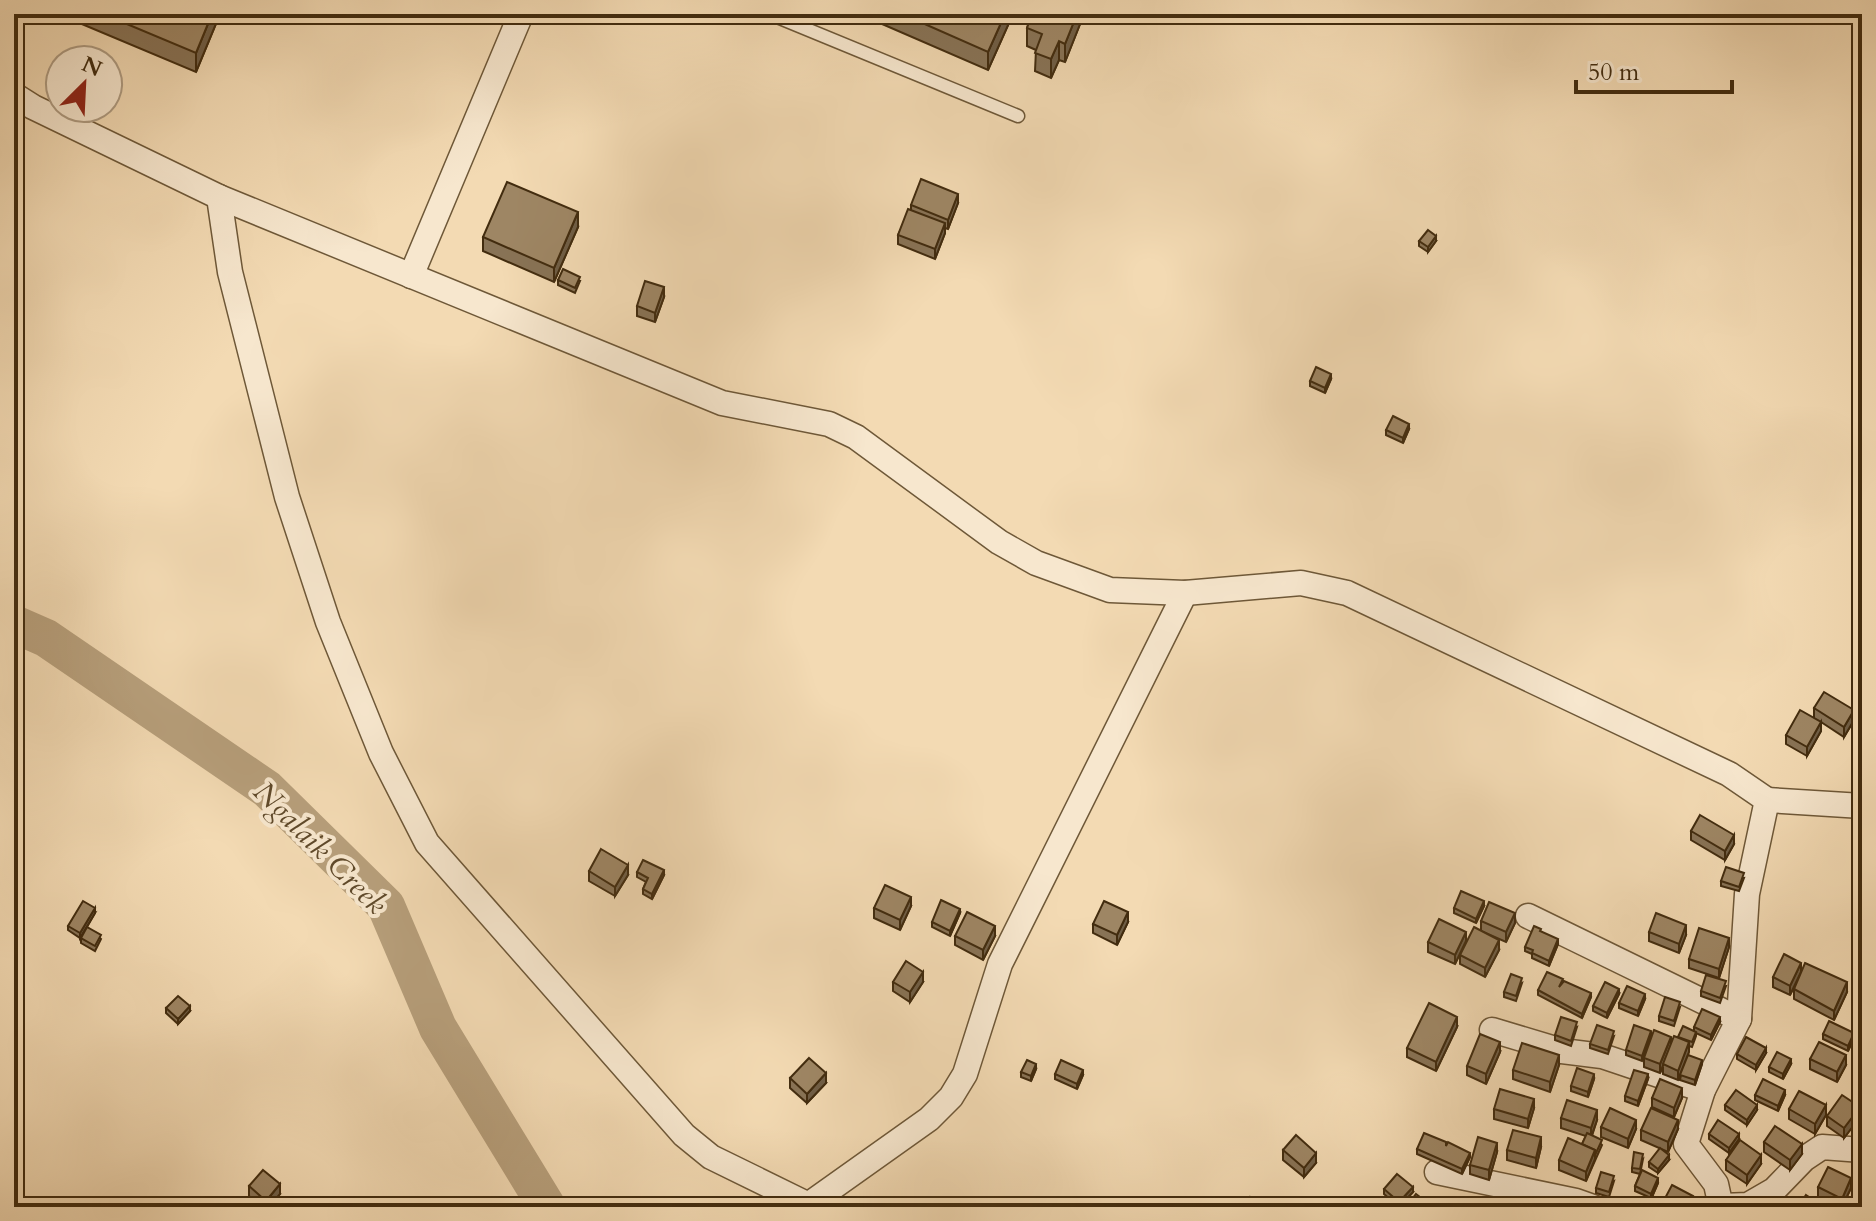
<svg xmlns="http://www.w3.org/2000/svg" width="1876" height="1221" font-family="Cardo,serif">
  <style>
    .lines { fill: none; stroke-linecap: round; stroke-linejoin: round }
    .river { stroke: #b79f7b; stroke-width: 38 }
    .lane-casing { stroke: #6e5838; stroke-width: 15 }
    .street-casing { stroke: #6e5838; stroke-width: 27 }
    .lane { stroke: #f7e7ce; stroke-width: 12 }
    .street { stroke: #f7e7ce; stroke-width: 24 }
    .wall { fill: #887356; stroke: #422c0f; stroke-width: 2 }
    .shaded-wall { fill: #6f5e46; stroke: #422c0f; stroke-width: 2 }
    .building { fill: #9e8664; stroke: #422c0f; stroke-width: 2 }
    .labels { text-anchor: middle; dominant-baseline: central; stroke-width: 8; stroke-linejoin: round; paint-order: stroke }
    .water-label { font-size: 30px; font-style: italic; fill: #5f492a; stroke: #f7e7ce }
  </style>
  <rect width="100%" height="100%" fill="#f3dab3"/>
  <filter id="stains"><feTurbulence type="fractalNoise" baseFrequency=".0025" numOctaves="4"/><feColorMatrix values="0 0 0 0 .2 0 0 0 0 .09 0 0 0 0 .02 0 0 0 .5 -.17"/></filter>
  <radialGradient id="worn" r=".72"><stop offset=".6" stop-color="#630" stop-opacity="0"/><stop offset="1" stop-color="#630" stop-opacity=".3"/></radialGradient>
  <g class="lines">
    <!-- river -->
    <path class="river" d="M 14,624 L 46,638 L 267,789 L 386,906 L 438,1028 L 547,1207"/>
    <defs>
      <path id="lane" d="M 770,14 L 1018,116"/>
      <g id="street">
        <path d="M 14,95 L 33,107 L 219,197 L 230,272 L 287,497 L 328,622 L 381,753 L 427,843 L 684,1135 L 711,1157 L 813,1207"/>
        <path d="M 219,197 L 722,403 L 829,424 L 856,437 L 999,542 L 1036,563 L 1110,590 L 1185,593 L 1301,583 L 1347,593 L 1729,774 L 1767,800 L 1747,894 L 1739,1019 L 1703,1090 L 1686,1144 L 1716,1184 L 1721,1207"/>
        <path d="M 411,276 L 521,14"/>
        <path d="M 1767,800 L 1862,806"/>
        <path d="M 1528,916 L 1739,1019"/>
        <path d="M 1492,1030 L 1562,1051 L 1602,1056 L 1703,1090"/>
        <path d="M 1437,1172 L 1576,1201 L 1593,1207"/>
        <path d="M 808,1205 L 929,1119 L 951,1097 L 965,1074 L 1000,964 L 1185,593"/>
        <path d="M 1721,1206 L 1748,1205 L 1774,1190 L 1804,1159 L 1822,1147 L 1862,1150"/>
      </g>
    </defs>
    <!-- lane casing -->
    <use href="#lane" class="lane-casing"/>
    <!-- street casing -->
    <use href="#street" class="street-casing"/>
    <!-- lane -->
    <use href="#lane" class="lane"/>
    <!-- street -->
    <use href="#street" class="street"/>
  </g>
  <!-- wall -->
  <g class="wall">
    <path d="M 58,14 L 220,14 L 196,72 Z"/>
    <path d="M 859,14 L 1013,14 L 988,70 Z"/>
    <path d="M 1032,14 L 1084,14 L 1065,62 L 1059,60 L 1051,78 L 1035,71 L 1036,50 L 1027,46 L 1027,28 Z"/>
    <path d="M 1089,14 L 1107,14 L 1104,20 Z"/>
    <path d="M 958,203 L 948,229 L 945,228 L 945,233 L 935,259 L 898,244 L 898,235 L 911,210 L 911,205 Z"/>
    <path d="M 578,227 L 554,282 L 483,251 L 483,237 Z"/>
    <path d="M 1419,241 L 1436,241 L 1428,252 L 1419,246 Z"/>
    <path d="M 558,280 L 580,281 L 575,293 L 558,285 Z"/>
    <path d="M 664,297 L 655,322 L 637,316 L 637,306 Z"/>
    <path d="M 1331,379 L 1325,393 L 1310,386 L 1310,381 Z"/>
    <path d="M 1409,429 L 1403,443 L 1386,435 L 1386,430 Z"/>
    <path d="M 1814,708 L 1854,720 L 1844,737 L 1821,722 L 1821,731 L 1807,756 L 1786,744 L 1786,735 L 1814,718 Z"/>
    <path d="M 1691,831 L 1734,844 L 1725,860 L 1691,840 Z"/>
    <path d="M 589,871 L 628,875 L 615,896 L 589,881 Z"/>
    <path d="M 637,872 L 664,875 L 652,899 L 643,894 L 643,889 L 646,882 L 637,877 Z"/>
    <path d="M 1744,878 L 1739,891 L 1721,886 L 1721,881 Z"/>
    <path d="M 911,906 L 900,930 L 874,918 L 874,908 Z"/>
    <path d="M 1484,906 L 1476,923 L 1454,913 L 1454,908 Z"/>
    <path d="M 95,913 L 87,927 L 101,939 L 95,951 L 81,943 L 81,938 L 86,928 L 80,938 L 68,930 L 68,926 Z"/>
    <path d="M 960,913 L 950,936 L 932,927 L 932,922 Z"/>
    <path d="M 1481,921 L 1515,923 L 1506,942 L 1481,931 Z"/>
    <path d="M 1128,922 L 1117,945 L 1093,933 L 1093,924 Z"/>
    <path d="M 1541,932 L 1558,944 L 1549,966 L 1532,958 L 1532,954 L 1525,951 L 1525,947 Z"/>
    <path d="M 1649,932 L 1686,935 L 1679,953 L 1649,941 Z"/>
    <path d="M 955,936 L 995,936 L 983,960 L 955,945 Z"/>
    <path d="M 1466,941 L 1455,964 L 1428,952 L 1428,942 Z"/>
    <path d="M 1729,947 L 1719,978 L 1689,968 L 1689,959 Z"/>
    <path d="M 1499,950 L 1485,977 L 1460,964 L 1460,955 Z"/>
    <path d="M 1862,959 L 1862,978 L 1858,975 L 1858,966 Z"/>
    <path d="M 1801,972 L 1847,992 L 1834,1020 L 1794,999 L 1794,989 L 1801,974 L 1790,995 L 1773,987 L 1773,977 Z"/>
    <path d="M 893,982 L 923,982 L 910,1002 L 893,991 Z"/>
    <path d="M 1563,982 L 1591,997 L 1582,1018 L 1538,995 L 1538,990 Z"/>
    <path d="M 1522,983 L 1516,1001 L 1504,997 L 1504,992 Z"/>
    <path d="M 1726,986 L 1720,1003 L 1701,996 L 1701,991 Z"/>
    <path d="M 1619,994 L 1607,1018 L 1593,1011 L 1593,1006 Z"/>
    <path d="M 1645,999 L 1638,1016 L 1619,1008 L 1619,1003 Z"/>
    <path d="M 1680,1007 L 1674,1026 L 1659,1021 L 1659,1016 Z"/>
    <path d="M 166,1008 L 190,1011 L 178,1024 L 166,1013 Z"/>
    <path d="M 1720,1022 L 1711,1040 L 1696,1033 L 1696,1036 L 1692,1047 L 1689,1046 L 1688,1055 L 1702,1064 L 1695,1085 L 1680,1080 L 1682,1070 L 1678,1080 L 1663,1074 L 1663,1067 L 1660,1073 L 1644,1067 L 1644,1058 L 1671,1045 L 1678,1038 L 1678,1037 L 1694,1031 L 1694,1027 Z"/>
    <path d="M 1457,1027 L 1436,1071 L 1407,1057 L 1407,1048 Z"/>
    <path d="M 1577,1027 L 1571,1046 L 1555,1040 L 1555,1035 Z"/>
    <path d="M 1823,1034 L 1854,1038 L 1848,1051 L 1823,1039 Z"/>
    <path d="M 1614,1036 L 1608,1054 L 1590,1048 L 1590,1044 Z"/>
    <path d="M 1651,1036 L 1642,1061 L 1626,1055 L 1626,1050 Z"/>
    <path d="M 1500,1052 L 1486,1084 L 1467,1075 L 1467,1066 Z"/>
    <path d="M 1766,1053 L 1756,1070 L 1737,1059 L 1737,1054 Z"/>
    <path d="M 1810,1059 L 1846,1065 L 1837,1082 L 1810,1069 Z"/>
    <path d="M 1791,1064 L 1783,1079 L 1769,1072 L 1769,1067 Z"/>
    <path d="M 1559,1065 L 1550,1092 L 1513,1079 L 1513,1070 Z"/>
    <path d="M 1036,1069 L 1031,1081 L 1021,1077 L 1021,1072 Z"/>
    <path d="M 1055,1074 L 1083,1075 L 1077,1089 L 1055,1079 Z"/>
    <path d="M 790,1078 L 826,1083 L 807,1103 L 790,1088 Z"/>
    <path d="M 1594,1079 L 1588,1097 L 1571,1091 L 1571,1086 Z"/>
    <path d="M 1648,1079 L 1638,1106 L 1625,1101 L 1625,1096 Z"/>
    <path d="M 1755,1095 L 1785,1095 L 1778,1111 L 1755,1100 Z"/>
    <path d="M 1652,1098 L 1682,1098 L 1674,1117 L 1652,1107 Z"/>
    <path d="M 1725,1105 L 1757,1110 L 1747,1125 L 1725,1110 Z"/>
    <path d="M 1534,1108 L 1528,1128 L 1494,1119 L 1494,1109 Z"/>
    <path d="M 1789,1109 L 1826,1115 L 1815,1134 L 1789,1119 Z"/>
    <path d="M 1827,1116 L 1860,1117 L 1844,1138 L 1827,1126 Z"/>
    <path d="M 1561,1118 L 1597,1120 L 1592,1136 L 1602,1145 L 1586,1181 L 1559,1170 L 1559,1160 L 1582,1144 L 1586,1136 L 1561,1128 Z"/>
    <path d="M 1601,1127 L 1636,1129 L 1628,1148 L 1601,1137 Z"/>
    <path d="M 1678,1129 L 1668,1152 L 1641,1140 L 1641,1130 Z"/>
    <path d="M 1709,1134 L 1739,1139 L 1729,1153 L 1709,1139 Z"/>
    <path d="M 1764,1142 L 1802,1154 L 1790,1170 L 1764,1152 Z"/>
    <path d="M 1446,1146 L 1470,1157 L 1462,1174 L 1417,1154 L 1417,1149 Z"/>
    <path d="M 1541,1147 L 1536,1168 L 1507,1160 L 1507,1150 Z"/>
    <path d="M 1283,1150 L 1316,1163 L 1304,1177 L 1283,1160 Z"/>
    <path d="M 1497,1152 L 1489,1180 L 1470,1174 L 1470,1165 Z"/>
    <path d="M 1643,1159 L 1640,1174 L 1658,1183 L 1652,1197 L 1663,1202 L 1693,1200 L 1690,1207 L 1647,1207 L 1651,1198 L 1635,1191 L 1635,1186 L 1640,1174 L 1632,1172 L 1632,1168 Z"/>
    <path d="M 1669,1160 L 1658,1173 L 1649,1167 L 1649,1162 Z"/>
    <path d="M 1726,1160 L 1761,1164 L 1747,1184 L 1726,1170 Z"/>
    <path d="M 1862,1174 L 1862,1196 L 1856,1193 L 1856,1183 Z"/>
    <path d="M 1614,1181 L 1609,1197 L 1596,1193 L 1596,1188 Z"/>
    <path d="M 249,1186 L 280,1194 L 269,1207 L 262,1207 L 249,1196 Z"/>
    <path d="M 1818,1187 L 1851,1188 L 1842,1207 L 1839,1207 L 1818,1197 Z"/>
    <path d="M 1384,1189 L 1413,1192 L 1399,1207 L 1384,1194 Z"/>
  </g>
  <!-- shaded-wall -->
  <g class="shaded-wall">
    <path d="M 212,14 L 220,14 L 196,72 L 196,53 Z"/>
    <path d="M 1005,14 L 1013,14 L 988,70 L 988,52 Z"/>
    <path d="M 1077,14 L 1084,14 L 1065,62 L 1065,44 Z"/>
    <path d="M 1059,41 L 1059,60 L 1051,78 L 1051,59 Z"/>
    <path d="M 958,194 L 958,203 L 948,229 L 948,220 Z"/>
    <path d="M 578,212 L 578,227 L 554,282 L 554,268 Z"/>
    <path d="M 945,223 L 945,233 L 935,259 L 935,249 Z"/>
    <path d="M 1436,236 L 1436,241 L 1428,252 L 1428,247 Z"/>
    <path d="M 664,287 L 664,297 L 655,322 L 655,313 Z"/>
    <path d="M 1331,374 L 1331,379 L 1325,393 L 1325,388 Z"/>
    <path d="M 1409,424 L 1409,429 L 1403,443 L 1403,438 Z"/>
    <path d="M 1854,710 L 1854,720 L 1844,737 L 1844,727 Z"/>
    <path d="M 1821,722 L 1821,731 L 1807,756 L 1807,747 Z"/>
    <path d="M 1734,835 L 1734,844 L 1725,860 L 1725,851 Z"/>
    <path d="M 628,865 L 628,875 L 615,896 L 615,887 Z"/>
    <path d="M 664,870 L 664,875 L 652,899 L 652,894 Z"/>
    <path d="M 911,897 L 911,906 L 900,930 L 900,920 Z"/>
    <path d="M 1484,901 L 1484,906 L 1476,923 L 1476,919 Z"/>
    <path d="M 95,908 L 95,913 L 80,938 L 80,933 Z"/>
    <path d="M 960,909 L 960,913 L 950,936 L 950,931 Z"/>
    <path d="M 1128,912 L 1128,922 L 1117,945 L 1117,935 Z"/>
    <path d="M 1515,913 L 1515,923 L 1506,942 L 1506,932 Z"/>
    <path d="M 1686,925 L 1686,935 L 1679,953 L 1679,944 Z"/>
    <path d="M 995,926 L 995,936 L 983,960 L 983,950 Z"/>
    <path d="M 1466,932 L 1466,941 L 1455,964 L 1455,955 Z"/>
    <path d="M 1729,938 L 1729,947 L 1719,978 L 1719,969 Z"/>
    <path d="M 1558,939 L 1558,944 L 1549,966 L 1549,961 Z"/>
    <path d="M 1499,940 L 1499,950 L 1485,977 L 1485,968 Z"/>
    <path d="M 1801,963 L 1801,972 L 1790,995 L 1790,986 Z"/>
    <path d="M 923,972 L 923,982 L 910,1002 L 910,992 Z"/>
    <path d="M 1847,982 L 1847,992 L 1834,1020 L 1834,1011 Z"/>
    <path d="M 1619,989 L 1619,994 L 1607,1018 L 1607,1013 Z"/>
    <path d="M 1591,993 L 1591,997 L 1582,1018 L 1582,1014 Z"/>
    <path d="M 1645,994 L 1645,999 L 1638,1016 L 1638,1011 Z"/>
    <path d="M 190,1006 L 190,1011 L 178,1024 L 178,1019 Z"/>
    <path d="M 1457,1017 L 1457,1027 L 1436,1071 L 1436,1062 Z"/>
    <path d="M 1720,1017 L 1720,1022 L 1711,1040 L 1711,1035 Z"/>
    <path d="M 1651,1031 L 1651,1036 L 1642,1061 L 1642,1056 Z"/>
    <path d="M 1854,1033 L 1854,1038 L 1848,1051 L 1848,1046 Z"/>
    <path d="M 1671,1037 L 1671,1046 L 1660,1073 L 1660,1064 Z"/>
    <path d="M 1500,1042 L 1500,1052 L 1486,1084 L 1486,1074 Z"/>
    <path d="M 1689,1042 L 1689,1052 L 1678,1080 L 1678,1071 Z"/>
    <path d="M 1766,1048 L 1766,1053 L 1756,1070 L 1756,1065 Z"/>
    <path d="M 1559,1055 L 1559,1065 L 1550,1092 L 1550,1082 Z"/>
    <path d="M 1846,1055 L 1846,1065 L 1837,1082 L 1837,1072 Z"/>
    <path d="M 1791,1059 L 1791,1064 L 1783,1079 L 1783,1074 Z"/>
    <path d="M 1702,1060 L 1702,1064 L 1695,1085 L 1695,1080 Z"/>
    <path d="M 1036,1064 L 1036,1069 L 1031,1081 L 1031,1076 Z"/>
    <path d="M 1083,1070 L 1083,1075 L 1077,1089 L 1077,1084 Z"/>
    <path d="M 826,1073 L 826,1083 L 807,1103 L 807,1094 Z"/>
    <path d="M 1594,1074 L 1594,1079 L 1588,1097 L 1588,1092 Z"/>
    <path d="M 1648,1074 L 1648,1079 L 1638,1106 L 1638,1101 Z"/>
    <path d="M 1682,1088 L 1682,1098 L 1674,1117 L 1674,1108 Z"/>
    <path d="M 1785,1090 L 1785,1095 L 1778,1111 L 1778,1106 Z"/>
    <path d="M 1534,1099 L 1534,1108 L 1528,1128 L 1528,1119 Z"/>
    <path d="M 1757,1105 L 1757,1110 L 1747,1125 L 1747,1120 Z"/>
    <path d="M 1826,1105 L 1826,1115 L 1815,1134 L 1815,1124 Z"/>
    <path d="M 1860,1107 L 1860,1117 L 1844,1138 L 1844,1128 Z"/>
    <path d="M 1597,1110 L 1597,1120 L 1591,1137 L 1591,1128 Z"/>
    <path d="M 1636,1120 L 1636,1129 L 1628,1148 L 1628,1139 Z"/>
    <path d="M 1678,1120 L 1678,1129 L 1668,1152 L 1668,1142 Z"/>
    <path d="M 1739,1134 L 1739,1139 L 1729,1153 L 1729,1148 Z"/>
    <path d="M 1541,1137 L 1541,1147 L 1536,1168 L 1536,1158 Z"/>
    <path d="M 1497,1143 L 1497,1152 L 1489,1180 L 1489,1170 Z"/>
    <path d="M 1802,1144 L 1802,1154 L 1790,1170 L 1790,1160 Z"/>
    <path d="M 1595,1150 L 1595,1159 L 1586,1181 L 1586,1172 Z"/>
    <path d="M 1316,1153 L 1316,1163 L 1304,1177 L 1304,1168 Z"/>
    <path d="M 1470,1153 L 1470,1157 L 1462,1174 L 1462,1169 Z"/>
    <path d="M 1669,1155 L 1669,1160 L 1658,1173 L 1658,1169 Z"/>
    <path d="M 1761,1155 L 1761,1164 L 1747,1184 L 1747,1175 Z"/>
    <path d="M 1658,1178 L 1658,1183 L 1651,1199 L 1651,1194 Z"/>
    <path d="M 1851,1178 L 1851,1188 L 1842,1207 L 1842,1199 Z"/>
    <path d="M 280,1184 L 280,1194 L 269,1207 L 266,1207 L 266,1201 Z"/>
    <path d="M 1413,1187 L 1413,1192 L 1399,1207 L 1399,1202 Z"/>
  </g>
  <!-- building -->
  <g class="building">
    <path d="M 103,14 L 212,14 L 196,53 Z"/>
    <path d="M 902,14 L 1005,14 L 988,52 Z"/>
    <path d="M 1032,14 L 1077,14 L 1065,44 L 1059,41 L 1051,59 L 1035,53 L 1042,34 L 1027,28 Z"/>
    <path d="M 921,179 L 958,194 L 948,220 L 911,205 Z"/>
    <path d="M 507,182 L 578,212 L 554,268 L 483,237 Z"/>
    <path d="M 908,209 L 945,223 L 935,249 L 898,235 Z"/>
    <path d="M 1428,230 L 1436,236 L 1428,247 L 1419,241 Z"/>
    <path d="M 563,269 L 580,277 L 575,288 L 558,280 Z"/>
    <path d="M 645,281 L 664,287 L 655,313 L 637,306 Z"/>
    <path d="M 1316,367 L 1331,374 L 1325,388 L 1310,381 Z"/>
    <path d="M 1393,416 L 1409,424 L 1403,438 L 1386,430 Z"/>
    <path d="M 1824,692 L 1854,710 L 1844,727 L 1814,708 Z"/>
    <path d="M 1800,710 L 1821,722 L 1807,747 L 1786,735 Z"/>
    <path d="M 1700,815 L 1734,835 L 1725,851 L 1691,831 Z"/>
    <path d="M 601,849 L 628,865 L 615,887 L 589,871 Z"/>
    <path d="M 643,860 L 664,870 L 652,894 L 643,889 L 648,878 L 637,872 Z"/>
    <path d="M 1726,867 L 1744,873 L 1739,887 L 1721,881 Z"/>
    <path d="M 885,885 L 911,897 L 900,920 L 874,908 Z"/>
    <path d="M 1461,891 L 1484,901 L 1476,919 L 1454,908 Z"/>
    <path d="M 941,900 L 960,909 L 950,931 L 932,922 Z"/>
    <path d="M 83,901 L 95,908 L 80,933 L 68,926 Z"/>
    <path d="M 1104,901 L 1128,912 L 1117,935 L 1093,924 Z"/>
    <path d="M 1489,902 L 1515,913 L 1506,932 L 1481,921 Z"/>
    <path d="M 967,912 L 995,926 L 983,950 L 955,936 Z"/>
    <path d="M 1656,913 L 1686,925 L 1679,944 L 1649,932 Z"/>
    <path d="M 1439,919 L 1466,932 L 1455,955 L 1428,942 Z"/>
    <path d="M 1534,926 L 1541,929 L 1540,931 L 1558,939 L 1549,961 L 1532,953 L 1533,950 L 1525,947 Z"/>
    <path d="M 87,927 L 101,935 L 95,946 L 81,938 Z"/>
    <path d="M 1474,927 L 1499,940 L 1485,968 L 1460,955 Z"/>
    <path d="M 1699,928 L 1729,938 L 1719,969 L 1689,959 Z"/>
    <path d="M 1784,954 L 1801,963 L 1790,986 L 1773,977 Z"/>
    <path d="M 1862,959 L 1862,969 L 1858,966 Z"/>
    <path d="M 906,961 L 923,972 L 910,992 L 893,982 Z"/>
    <path d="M 1805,963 L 1847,982 L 1834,1011 L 1794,989 Z"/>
    <path d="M 1547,972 L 1563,979 L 1559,987 L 1564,981 L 1591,993 L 1582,1014 L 1538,990 Z"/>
    <path d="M 1511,974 L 1522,978 L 1516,996 L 1504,992 Z"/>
    <path d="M 1706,975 L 1726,981 L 1720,998 L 1701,991 Z"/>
    <path d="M 1605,982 L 1619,989 L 1607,1013 L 1593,1006 Z"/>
    <path d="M 1627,986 L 1645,994 L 1638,1011 L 1619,1003 Z"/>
    <path d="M 178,996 L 190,1006 L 178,1019 L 166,1008 Z"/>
    <path d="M 1665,997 L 1680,1002 L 1674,1021 L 1659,1016 Z"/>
    <path d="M 1429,1003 L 1457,1017 L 1436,1062 L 1407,1048 Z"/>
    <path d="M 1702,1009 L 1720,1017 L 1711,1035 L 1694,1027 Z"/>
    <path d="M 1561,1017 L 1577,1022 L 1571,1041 L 1555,1035 Z"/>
    <path d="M 1829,1021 L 1854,1033 L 1848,1046 L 1823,1034 Z"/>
    <path d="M 1597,1025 L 1614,1031 L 1608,1050 L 1590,1044 Z"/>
    <path d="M 1634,1025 L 1651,1031 L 1642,1056 L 1626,1050 Z"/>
    <path d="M 1683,1026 L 1696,1032 L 1692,1042 L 1678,1037 Z"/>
    <path d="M 1654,1030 L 1671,1037 L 1660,1064 L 1644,1058 Z"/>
    <path d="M 1480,1034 L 1500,1042 L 1486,1074 L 1467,1066 Z"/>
    <path d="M 1674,1036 L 1689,1042 L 1678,1071 L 1663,1064 Z"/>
    <path d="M 1746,1037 L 1766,1048 L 1756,1065 L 1737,1054 Z"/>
    <path d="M 1819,1042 L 1846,1055 L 1837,1072 L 1810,1059 Z"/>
    <path d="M 1522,1043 L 1559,1055 L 1550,1082 L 1513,1070 Z"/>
    <path d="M 1777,1052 L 1791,1059 L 1783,1074 L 1769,1067 Z"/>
    <path d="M 1688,1055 L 1702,1060 L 1695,1080 L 1680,1075 Z"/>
    <path d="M 809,1058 L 826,1073 L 807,1094 L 790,1078 Z"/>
    <path d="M 1027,1060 L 1036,1064 L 1031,1076 L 1021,1072 Z"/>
    <path d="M 1061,1060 L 1083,1070 L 1077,1084 L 1055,1074 Z"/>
    <path d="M 1577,1068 L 1594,1074 L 1588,1092 L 1571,1086 Z"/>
    <path d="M 1634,1070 L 1648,1074 L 1638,1101 L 1625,1096 Z"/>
    <path d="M 1660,1079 L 1682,1088 L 1674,1108 L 1652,1098 Z"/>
    <path d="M 1763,1079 L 1785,1090 L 1778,1106 L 1755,1095 Z"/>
    <path d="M 1500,1089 L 1534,1099 L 1528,1119 L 1494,1109 Z"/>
    <path d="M 1736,1090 L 1757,1105 L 1747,1120 L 1725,1105 Z"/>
    <path d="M 1799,1091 L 1826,1105 L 1815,1124 L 1789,1109 Z"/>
    <path d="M 1842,1095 L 1860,1107 L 1844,1128 L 1827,1116 Z"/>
    <path d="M 1567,1100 L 1597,1110 L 1591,1128 L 1561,1118 Z"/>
    <path d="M 1610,1108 L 1636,1120 L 1628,1139 L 1601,1127 Z"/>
    <path d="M 1651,1108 L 1678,1120 L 1668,1142 L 1641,1130 Z"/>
    <path d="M 1862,1115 L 1862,1125 L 1858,1122 Z"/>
    <path d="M 1718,1120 L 1739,1134 L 1729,1148 L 1709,1134 Z"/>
    <path d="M 1775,1126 L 1802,1144 L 1790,1160 L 1764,1142 Z"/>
    <path d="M 1513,1130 L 1541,1137 L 1536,1158 L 1507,1150 Z"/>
    <path d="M 1424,1133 L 1446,1142 L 1446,1146 L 1448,1142 L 1470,1153 L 1462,1169 L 1417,1149 Z"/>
    <path d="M 1587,1133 L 1602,1140 L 1596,1153 L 1595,1150 L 1582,1144 Z"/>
    <path d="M 1296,1135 L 1316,1153 L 1304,1168 L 1283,1150 Z"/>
    <path d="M 1478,1137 L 1497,1143 L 1489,1170 L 1470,1165 Z"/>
    <path d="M 1568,1138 L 1595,1150 L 1586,1172 L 1559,1160 Z"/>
    <path d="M 1740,1140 L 1761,1155 L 1747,1175 L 1726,1160 Z"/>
    <path d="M 1660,1148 L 1669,1155 L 1658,1169 L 1649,1162 Z"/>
    <path d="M 1634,1152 L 1643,1154 L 1640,1169 L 1632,1168 Z"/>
    <path d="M 1828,1167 L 1851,1178 L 1842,1199 L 1818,1187 Z"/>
    <path d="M 263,1170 L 280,1184 L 266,1201 L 249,1186 Z"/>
    <path d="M 1642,1170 L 1658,1178 L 1651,1194 L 1635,1186 Z"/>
    <path d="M 1601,1172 L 1614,1176 L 1609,1192 L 1596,1188 Z"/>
    <path d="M 1397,1174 L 1413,1187 L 1399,1202 L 1384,1189 Z"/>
    <path d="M 1862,1174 L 1862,1186 L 1856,1183 Z"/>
    <path d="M 1672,1185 L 1693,1196 L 1687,1207 L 1673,1207 L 1663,1202 Z"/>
    <path d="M 1416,1194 L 1433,1207 L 1406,1207 Z"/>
    <path d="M 1806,1195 L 1824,1207 L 1798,1207 Z"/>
    <path d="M 1652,1196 L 1673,1207 L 1647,1207 Z"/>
    <path d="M 1250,1197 L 1262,1207 L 1241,1207 Z"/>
    <path d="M 1460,1198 L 1478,1207 L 1455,1207 Z"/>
    <path d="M 220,1199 L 229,1207 L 213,1207 Z"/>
    <path d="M 1695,1202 L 1703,1207 L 1691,1207 Z"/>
  </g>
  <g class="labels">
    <!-- water labels -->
    <g class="water-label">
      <text transform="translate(320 848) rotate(45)">Ngalaik Creek</text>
    </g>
  </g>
  <!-- margin -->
  <rect width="1876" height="1221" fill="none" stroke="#f3dab3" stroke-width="48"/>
  <rect x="16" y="16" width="1844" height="1189" fill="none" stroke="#422c0f" stroke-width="4"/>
  <rect x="24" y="24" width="1828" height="1173" fill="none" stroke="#422c0f" stroke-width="2"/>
  <!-- north arrow -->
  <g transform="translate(84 84) rotate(24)"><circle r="38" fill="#f7e7ce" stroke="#af9c82" stroke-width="2"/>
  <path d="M0-6L14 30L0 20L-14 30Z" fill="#8f2418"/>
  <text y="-12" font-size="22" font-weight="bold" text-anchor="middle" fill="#422c0f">N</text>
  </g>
  <!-- scale -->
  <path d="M1576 80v12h156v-12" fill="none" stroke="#422c0f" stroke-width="4"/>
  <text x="1588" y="80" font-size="24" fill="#422c0f" stroke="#f7e7ce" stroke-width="6" paint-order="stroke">50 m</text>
  <rect width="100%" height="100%" filter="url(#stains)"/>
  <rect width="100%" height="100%" fill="url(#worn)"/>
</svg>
